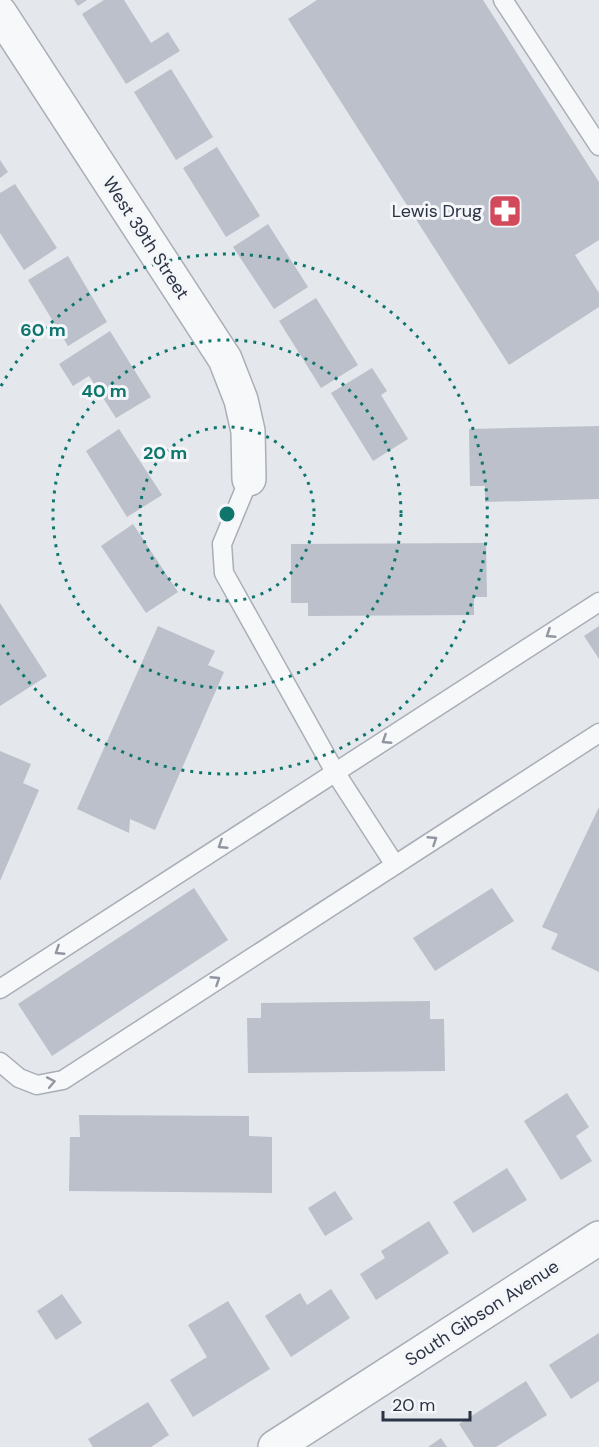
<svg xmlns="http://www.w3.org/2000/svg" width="599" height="1447" font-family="'DM Sans',sans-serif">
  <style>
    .building { fill: #bbc0ca }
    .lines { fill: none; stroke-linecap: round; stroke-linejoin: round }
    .lane-casing { stroke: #a9aeb7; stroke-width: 21 }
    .street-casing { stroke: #a9aeb7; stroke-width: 36 }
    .lane { stroke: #f7f8fa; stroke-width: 18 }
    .street { stroke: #f7f8fa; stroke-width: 33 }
    .oneway { stroke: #9196a0 }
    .ring { fill: none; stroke: #0f766e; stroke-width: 3; stroke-dasharray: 3 6 }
    .labels { text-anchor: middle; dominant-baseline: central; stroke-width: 6; stroke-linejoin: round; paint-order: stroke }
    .poi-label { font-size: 18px; fill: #2b3445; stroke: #f4f6f9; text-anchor: end }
    .street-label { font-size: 18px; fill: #2b3445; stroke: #f4f6f9 }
    .centre { fill: #0f766e; stroke: #f4f6f9; stroke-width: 3 }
    .ring-label { font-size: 18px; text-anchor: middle; font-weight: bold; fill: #0f766e; stroke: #f4f6f9; stroke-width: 6; stroke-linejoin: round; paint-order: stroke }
  </style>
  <rect width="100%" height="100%" fill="#e4e7ec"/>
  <!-- building -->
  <g class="building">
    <path d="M 74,0 L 87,0 L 78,6 Z"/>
    <path d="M 104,0 L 124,0 L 151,43 L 168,32 L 180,51 L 126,84 L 82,14 Z"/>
    <path d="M 317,0 L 483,0 L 599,182 L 599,240 L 575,255 L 599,293 L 599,307 L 509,365 L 288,19 Z"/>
    <path d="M 171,69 L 213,137 L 176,160 L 134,92 Z"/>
    <path d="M 217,147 L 260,216 L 226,237 L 183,168 Z"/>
    <path d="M 0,160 L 8,172 L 0,178 Z"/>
    <path d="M 15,184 L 57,248 L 24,270 L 0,233 L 0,193 Z"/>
    <path d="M 268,224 L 308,287 L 274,309 L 233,247 Z"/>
    <path d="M 68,256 L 107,322 L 68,346 L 28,280 Z"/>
    <path d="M 316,298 L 358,365 L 321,388 L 279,321 Z"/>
    <path d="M 110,331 L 151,397 L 116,418 L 89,376 L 73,386 L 59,364 Z"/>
    <path d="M 372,368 L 387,391 L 381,395 L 408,439 L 373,461 L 331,393 Z"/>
    <path d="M 599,426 L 599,499 L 485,502 L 485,486 L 470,486 L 469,429 Z"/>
    <path d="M 119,429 L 162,495 L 127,517 L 86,451 Z"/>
    <path d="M 133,524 L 178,592 L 146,613 L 101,546 Z"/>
    <path d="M 486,543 L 487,597 L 474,597 L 474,615 L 308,616 L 308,603 L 291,603 L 291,544 Z"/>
    <path d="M 0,603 L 47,676 L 0,706 Z"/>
    <path d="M 158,626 L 215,651 L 208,665 L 224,672 L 155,830 L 130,819 L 129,833 L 77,809 Z"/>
    <path d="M 599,626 L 599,659 L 584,636 Z"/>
    <path d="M 0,751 L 31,764 L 23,783 L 39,790 L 0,881 Z"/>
    <path d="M 599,807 L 599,972 L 551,949 L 558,934 L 542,927 Z"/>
    <path d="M 194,888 L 228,940 L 52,1056 L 18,1004 Z"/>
    <path d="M 492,888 L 514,921 L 435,971 L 413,938 Z"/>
    <path d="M 430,1001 L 430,1019 L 444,1019 L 445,1071 L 248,1073 L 247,1018 L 261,1018 L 261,1003 Z"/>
    <path d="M 567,1093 L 589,1127 L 576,1136 L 592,1161 L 561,1180 L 524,1121 Z"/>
    <path d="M 79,1115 L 249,1116 L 249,1136 L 272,1137 L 272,1193 L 69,1191 L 70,1137 L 80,1137 Z"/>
    <path d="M 507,1168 L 527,1200 L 473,1233 L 453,1202 Z"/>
    <path d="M 335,1191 L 353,1219 L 325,1236 L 308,1208 Z"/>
    <path d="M 429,1221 L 449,1253 L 376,1300 L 360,1274 L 385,1258 L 381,1251 Z"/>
    <path d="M 331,1289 L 350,1318 L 291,1357 L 265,1316 L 300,1293 L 307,1305 Z"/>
    <path d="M 62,1294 L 82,1323 L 56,1340 L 37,1311 Z"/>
    <path d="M 228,1301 L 270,1369 L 193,1417 L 170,1380 L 207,1357 L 188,1325 Z"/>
    <path d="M 599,1333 L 599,1381 L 571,1399 L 549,1365 Z"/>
    <path d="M 526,1381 L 547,1415 L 496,1447 L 474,1447 L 459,1424 Z"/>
    <path d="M 148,1402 L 169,1435 L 151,1447 L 93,1447 L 88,1439 Z"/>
    <path d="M 441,1438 L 447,1447 L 428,1447 Z"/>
  </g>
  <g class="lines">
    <defs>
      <g id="lane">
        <path d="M 503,0 L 599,146"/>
        <path d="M 249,479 L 222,544 L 224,573 L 335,772 L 395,865"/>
        <path d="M 0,989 L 599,602"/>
        <path d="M 0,1062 L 19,1078 L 37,1085 L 63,1080 L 599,733"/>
      </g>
      <g id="street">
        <path d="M 0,13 L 225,359 L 241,400 L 248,431 L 249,479"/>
        <path d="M 275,1447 L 599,1238"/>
      </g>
    </defs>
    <!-- lane casing -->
    <use href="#lane" class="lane-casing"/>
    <!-- street casing -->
    <use href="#street" class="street-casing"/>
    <!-- lane -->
    <use href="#lane" class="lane"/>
    <!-- street -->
    <use href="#street" class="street"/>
  </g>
  <!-- one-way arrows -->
  <defs><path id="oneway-chevron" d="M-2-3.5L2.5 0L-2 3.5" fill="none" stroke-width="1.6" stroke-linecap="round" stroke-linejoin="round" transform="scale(1.5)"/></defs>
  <g class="oneway">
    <use href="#oneway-chevron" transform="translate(550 634) rotate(147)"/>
    <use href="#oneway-chevron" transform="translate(386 740) rotate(147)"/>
    <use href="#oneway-chevron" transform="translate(433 840) rotate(-33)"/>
    <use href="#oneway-chevron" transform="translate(222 845) rotate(147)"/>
    <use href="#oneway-chevron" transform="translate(59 951) rotate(147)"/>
    <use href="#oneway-chevron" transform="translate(216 980) rotate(-33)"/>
    <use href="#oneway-chevron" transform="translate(51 1082) rotate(-11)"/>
  </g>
  <!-- distance rings -->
  <g class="ring">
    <circle cx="227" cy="514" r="87"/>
    <circle cx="227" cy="514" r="174"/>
    <path d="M1 386A260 260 0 1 1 1 642"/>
  </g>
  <!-- icons -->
  <defs>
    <symbol id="pharmacy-square" viewBox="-11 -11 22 22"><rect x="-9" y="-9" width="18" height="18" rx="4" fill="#d1495b" stroke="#f4f6f9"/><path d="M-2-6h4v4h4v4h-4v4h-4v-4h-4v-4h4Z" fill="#fff"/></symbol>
  </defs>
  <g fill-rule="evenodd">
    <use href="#pharmacy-square" x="486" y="192" width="38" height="38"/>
  </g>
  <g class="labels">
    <!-- poi labels -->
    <g class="poi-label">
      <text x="482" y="211">Lewis Drug</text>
    </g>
    <!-- street labels -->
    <g class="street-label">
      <text transform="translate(146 238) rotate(57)">West 39th Street</text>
      <text transform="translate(482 1313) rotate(-33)">South Gibson Avenue</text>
    </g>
  </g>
  <circle cx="227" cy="514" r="9" class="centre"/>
  <g class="ring-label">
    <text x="43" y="336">60 m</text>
    <text x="104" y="397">40 m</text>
    <text x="165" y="459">20 m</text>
  </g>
  <!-- scale -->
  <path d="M383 1411v9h87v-9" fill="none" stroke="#2b3445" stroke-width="3"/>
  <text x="392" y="1411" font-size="18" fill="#2b3445" stroke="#f4f6f9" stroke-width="4.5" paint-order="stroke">20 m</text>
</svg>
